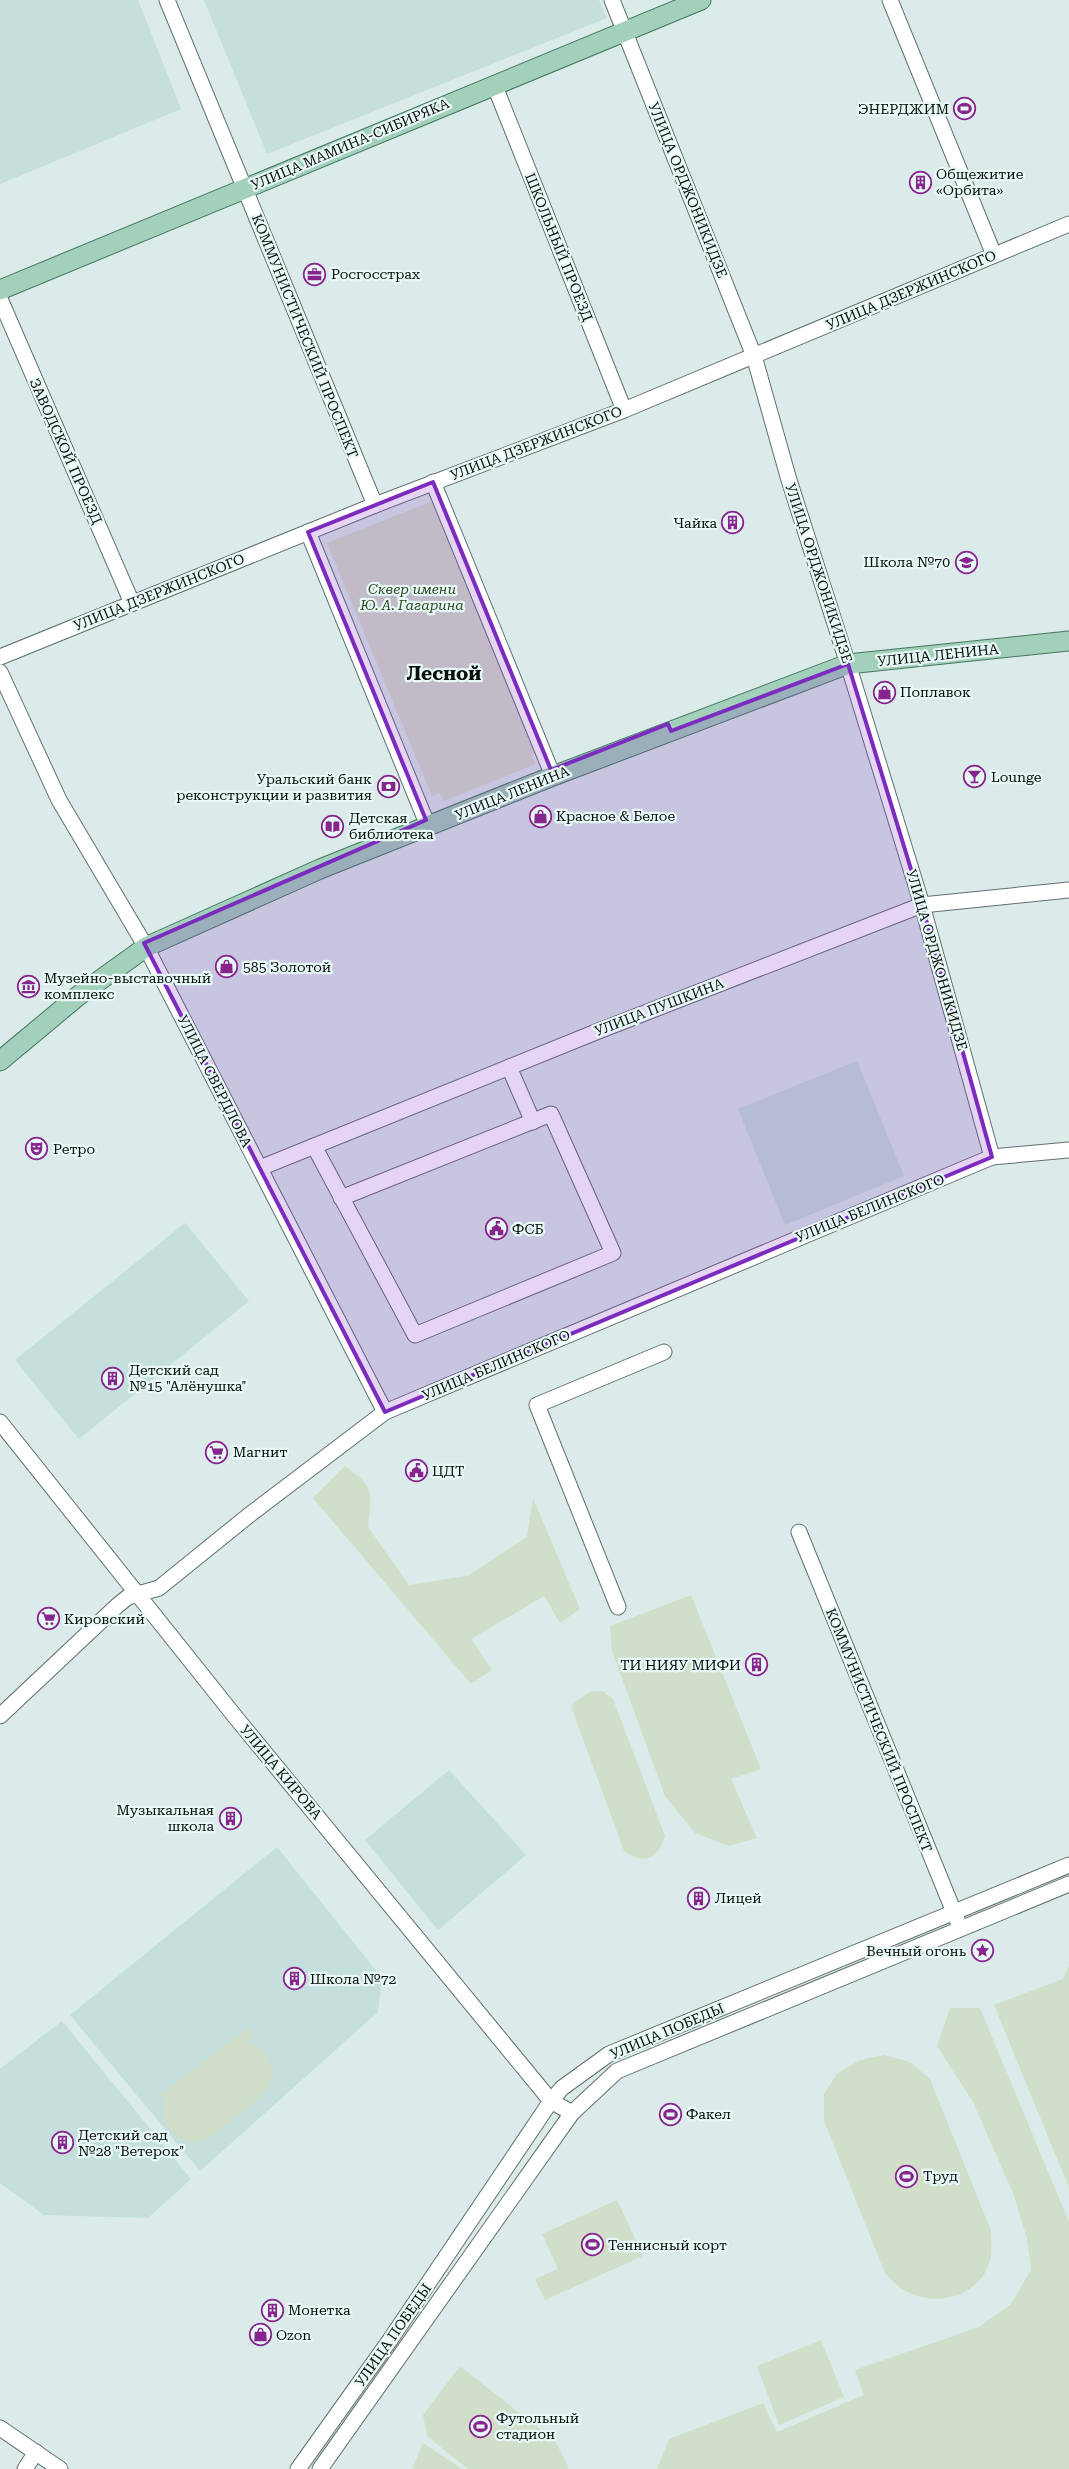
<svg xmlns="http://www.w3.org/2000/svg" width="1069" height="2469" font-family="'Roboto Serif',serif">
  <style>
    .built { fill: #c5dfdc }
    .green { fill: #d1dfca }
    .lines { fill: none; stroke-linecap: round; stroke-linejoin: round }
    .minor-casing { stroke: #62706f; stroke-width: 17 }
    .major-casing { stroke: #457760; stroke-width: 21 }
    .minor { stroke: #fff; stroke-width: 15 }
    .major { stroke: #a3d0ba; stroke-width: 19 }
    .marked { fill: #7b2cbf; fill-opacity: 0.2; stroke: #7b2cbf; stroke-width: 4; stroke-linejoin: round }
    .labels { text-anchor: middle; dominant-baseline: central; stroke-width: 4.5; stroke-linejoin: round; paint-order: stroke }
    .poi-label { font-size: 14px; fill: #080e0d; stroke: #e7f8f7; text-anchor: start }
    .street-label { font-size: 14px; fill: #080e0d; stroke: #e7f8f7 }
    .park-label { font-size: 14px; font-style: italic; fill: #314a21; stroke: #e7f8f7 }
    .district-label { font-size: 19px; font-weight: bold; fill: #080e0d; stroke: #e7f8f7 }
  </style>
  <rect width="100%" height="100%" fill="#daebe9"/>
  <!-- built -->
  <g class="built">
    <path d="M 0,0 L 138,0 L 181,109 L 0,184 Z"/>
    <path d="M 204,0 L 599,0 L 607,18 L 267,154 Z"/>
    <path d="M 857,1061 L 904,1176 L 785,1225 L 738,1109 Z"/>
    <path d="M 185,1223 L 249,1301 L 79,1439 L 15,1360 Z"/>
    <path d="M 449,1770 L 526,1855 L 438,1930 L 365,1840 Z"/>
    <path d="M 277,1847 L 382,1978 L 378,2012 L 200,2171 L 70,2015 Z"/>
    <path d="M 62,2021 L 191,2179 L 148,2218 L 44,2215 L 0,2183 L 0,2069 Z"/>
  </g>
  <!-- green -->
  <g class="green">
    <path d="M 435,500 L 539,750 L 531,754 L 536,764 L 444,801 L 440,793 L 432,796 L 327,543 Z"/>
    <path d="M 345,1466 C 375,1487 372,1493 368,1527 L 409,1585 L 467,1576 L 527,1537 L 533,1498 L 580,1609 L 560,1623 L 544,1596 L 471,1639 L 492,1670 L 471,1684 L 313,1498 Z"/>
    <path d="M 691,1595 L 761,1769 L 731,1779 L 757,1838 L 729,1846 L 695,1833 L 665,1796 L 612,1651 L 610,1626 Z"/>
    <path d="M 591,1691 L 603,1691 L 613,1699 L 665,1836 C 658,1859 644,1866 624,1851 L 572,1709 L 573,1703 Z"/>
    <path d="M 1069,1965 L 1069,2188 L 994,2005 L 1063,1979 Z"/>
    <path d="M 950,2008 L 980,2008 L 1069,2222 L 1069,2469 L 657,2469 L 669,2439 L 763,2403 L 777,2432 L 864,2395 L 855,2370 L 979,2327 L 1011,2304 L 1031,2270 L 1027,2238 L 1013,2193 L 973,2102 L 937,2046 Z"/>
    <path d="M 247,2028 L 253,2035 L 247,2041 C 257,2044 260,2048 267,2057 C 286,2083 253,2103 235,2117 C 223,2127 210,2142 193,2142 C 182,2142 177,2137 170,2129 C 162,2121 162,2112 164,2101 L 160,2095 Z"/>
    <path d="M 884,2055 L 910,2062 L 930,2079 L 991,2231 C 991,2239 992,2247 991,2255 C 985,2296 935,2310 902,2289 C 896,2285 890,2278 885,2273 L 824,2121 L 824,2094 L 837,2074 L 860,2060 Z"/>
    <path d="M 617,2200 L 643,2256 L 545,2300 L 535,2279 L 558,2269 L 542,2234 Z"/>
    <path d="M 821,2340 L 844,2397 L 779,2425 L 757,2366 Z"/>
    <path d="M 460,2366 L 556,2442 L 569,2469 L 468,2469 L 427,2436 L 423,2415 Z"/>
    <path d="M 423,2443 L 462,2469 L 412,2469 Z"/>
  </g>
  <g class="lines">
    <defs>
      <g id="minor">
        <path d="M 167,0 L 375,505"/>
        <path d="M 612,0 L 754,356 L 789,480 L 845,655"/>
        <path d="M 890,0 L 994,255"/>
        <path d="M 494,84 L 624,410"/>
        <path d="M 0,299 L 132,603"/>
        <path d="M 433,482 L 553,776"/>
        <path d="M 308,532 L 428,826"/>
        <path d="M 0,657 L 375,505 L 624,410 L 1069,224"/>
        <path d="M 848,664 L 922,905 L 992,1157"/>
        <path d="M 0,672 L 59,800 L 146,947 L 385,1412"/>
        <path d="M 509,1067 L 533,1122"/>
        <path d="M 314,1146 L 415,1335 L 613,1253 L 551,1114 L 341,1198"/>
        <path d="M 260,1168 L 596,1032 L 922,905 L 1069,890"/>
        <path d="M 0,1422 L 237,1719 L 551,2101 L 572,2113"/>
        <path d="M 799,1532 L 958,1922"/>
        <path d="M 618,1607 L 537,1405 L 664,1352"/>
        <path d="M 0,1716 L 118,1605 L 128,1597 L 159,1588 L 248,1516 L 385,1412 L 992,1157 L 1069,1150"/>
        <path d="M 0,2428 L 60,2469"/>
        <path d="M 25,2469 L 36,2452"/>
        <path d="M 298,2469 L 390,2340 L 551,2101 L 562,2088 L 609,2054 L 1069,1865"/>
        <path d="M 320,2469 L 572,2113 L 617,2071 L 1069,1884"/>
      </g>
      <g id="major">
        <path d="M 0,290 L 701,0"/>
        <path d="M 0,1061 L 78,996 L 146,947 L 320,869 L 553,776 L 848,664 L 1069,641"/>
      </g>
    </defs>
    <!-- minor casing -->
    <use href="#minor" class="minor-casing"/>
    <!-- major casing -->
    <use href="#major" class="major-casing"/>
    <!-- minor -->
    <use href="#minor" class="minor"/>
    <!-- major -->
    <use href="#major" class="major"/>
  </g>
  <!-- marked area -->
  <path class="marked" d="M 433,482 L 551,770 L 668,724 L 671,731 L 848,664 L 922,905 L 992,1157 L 385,1412 L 144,943 L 426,820 L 308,532 Z"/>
  <!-- icons -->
  <defs>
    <symbol id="stadium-ring" viewBox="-11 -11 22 22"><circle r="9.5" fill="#e7f8f7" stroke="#88248d" stroke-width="1.5"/><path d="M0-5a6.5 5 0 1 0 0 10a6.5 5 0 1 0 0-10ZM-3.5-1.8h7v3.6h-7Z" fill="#88248d"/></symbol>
    <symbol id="building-ring" viewBox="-11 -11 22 22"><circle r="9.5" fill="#e7f8f7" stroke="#88248d" stroke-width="1.5"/><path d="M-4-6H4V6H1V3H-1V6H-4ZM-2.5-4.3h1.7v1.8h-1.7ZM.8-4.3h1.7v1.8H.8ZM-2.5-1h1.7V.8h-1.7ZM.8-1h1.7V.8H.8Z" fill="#88248d"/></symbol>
    <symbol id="office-ring" viewBox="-11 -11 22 22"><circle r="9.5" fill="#e7f8f7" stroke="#88248d" stroke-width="1.5"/><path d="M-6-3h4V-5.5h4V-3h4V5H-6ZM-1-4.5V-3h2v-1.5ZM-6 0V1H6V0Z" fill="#88248d"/></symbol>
    <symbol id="school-ring" viewBox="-11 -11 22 22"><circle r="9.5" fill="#e7f8f7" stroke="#88248d" stroke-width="1.5"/><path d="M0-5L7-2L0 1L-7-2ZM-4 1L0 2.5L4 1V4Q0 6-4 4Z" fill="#88248d"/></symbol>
    <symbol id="shop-ring" viewBox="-11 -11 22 22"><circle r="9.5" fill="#e7f8f7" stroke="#88248d" stroke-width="1.5"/><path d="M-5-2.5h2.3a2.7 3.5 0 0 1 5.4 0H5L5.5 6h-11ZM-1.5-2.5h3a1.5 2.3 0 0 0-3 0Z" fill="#88248d"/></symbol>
    <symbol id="bar-ring" viewBox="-11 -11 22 22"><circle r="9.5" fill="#e7f8f7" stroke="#88248d" stroke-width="1.5"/><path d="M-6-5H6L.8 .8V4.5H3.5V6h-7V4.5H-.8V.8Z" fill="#88248d"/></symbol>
    <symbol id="bank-ring" viewBox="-11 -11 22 22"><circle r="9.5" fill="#e7f8f7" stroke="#88248d" stroke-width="1.5"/><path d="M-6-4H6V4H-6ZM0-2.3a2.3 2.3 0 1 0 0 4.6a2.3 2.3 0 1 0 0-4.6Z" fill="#88248d"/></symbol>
    <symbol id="library-ring" viewBox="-11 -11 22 22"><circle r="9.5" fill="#e7f8f7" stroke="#88248d" stroke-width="1.5"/><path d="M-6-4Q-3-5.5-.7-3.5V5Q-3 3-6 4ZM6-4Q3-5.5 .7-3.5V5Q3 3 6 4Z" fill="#88248d"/></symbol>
    <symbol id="museum-ring" viewBox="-11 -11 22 22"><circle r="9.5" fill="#e7f8f7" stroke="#88248d" stroke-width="1.5"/><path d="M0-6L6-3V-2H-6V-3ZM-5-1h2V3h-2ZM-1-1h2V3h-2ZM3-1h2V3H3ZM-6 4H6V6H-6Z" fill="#88248d"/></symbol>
    <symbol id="theatre-ring" viewBox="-11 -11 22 22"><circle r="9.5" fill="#e7f8f7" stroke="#88248d" stroke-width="1.5"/><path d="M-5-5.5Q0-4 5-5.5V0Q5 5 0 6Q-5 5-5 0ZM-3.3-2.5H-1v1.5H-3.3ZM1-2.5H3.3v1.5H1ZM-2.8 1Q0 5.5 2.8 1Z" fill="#88248d"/></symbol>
    <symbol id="civic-ring" viewBox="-11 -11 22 22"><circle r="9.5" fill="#e7f8f7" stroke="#88248d" stroke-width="1.5"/><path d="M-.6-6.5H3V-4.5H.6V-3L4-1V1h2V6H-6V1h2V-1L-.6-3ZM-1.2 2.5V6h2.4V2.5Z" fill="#88248d"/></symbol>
    <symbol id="supermarket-ring" viewBox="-11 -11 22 22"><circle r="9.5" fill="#e7f8f7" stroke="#88248d" stroke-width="1.5"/><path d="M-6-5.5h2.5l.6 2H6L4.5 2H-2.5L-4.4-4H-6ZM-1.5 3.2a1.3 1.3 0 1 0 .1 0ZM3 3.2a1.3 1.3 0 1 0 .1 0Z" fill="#88248d"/></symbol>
    <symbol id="sight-ring" viewBox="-11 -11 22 22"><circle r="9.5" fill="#e7f8f7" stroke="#88248d" stroke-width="1.5"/><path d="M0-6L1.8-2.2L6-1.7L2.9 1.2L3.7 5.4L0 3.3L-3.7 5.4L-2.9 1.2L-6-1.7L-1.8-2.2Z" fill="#88248d"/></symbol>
  </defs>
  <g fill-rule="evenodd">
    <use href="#stadium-ring" x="952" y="96" width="25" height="25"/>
    <use href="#building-ring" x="908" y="170" width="25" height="25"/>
    <use href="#office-ring" x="302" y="262" width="25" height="25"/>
    <use href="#building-ring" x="720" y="510" width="25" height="25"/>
    <use href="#school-ring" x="954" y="550" width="25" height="25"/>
    <use href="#shop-ring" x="872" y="680" width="25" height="25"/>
    <use href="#bar-ring" x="962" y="764" width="25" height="25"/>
    <use href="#bank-ring" x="376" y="774" width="25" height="25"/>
    <use href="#shop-ring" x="528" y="804" width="25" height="25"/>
    <use href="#library-ring" x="320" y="814" width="25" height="25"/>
    <use href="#shop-ring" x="214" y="954" width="25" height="25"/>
    <use href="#museum-ring" x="16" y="974" width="25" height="25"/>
    <use href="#theatre-ring" x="24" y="1136" width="25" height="25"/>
    <use href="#civic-ring" x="484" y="1216" width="25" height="25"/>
    <use href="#building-ring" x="100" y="1366" width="25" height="25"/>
    <use href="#supermarket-ring" x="204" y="1440" width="25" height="25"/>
    <use href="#civic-ring" x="404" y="1458" width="25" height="25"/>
    <use href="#supermarket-ring" x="36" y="1606" width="25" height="25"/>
    <use href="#building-ring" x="744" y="1652" width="25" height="25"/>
    <use href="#building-ring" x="218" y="1806" width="25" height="25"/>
    <use href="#building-ring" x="686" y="1886" width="25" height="25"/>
    <use href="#sight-ring" x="970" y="1938" width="25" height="25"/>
    <use href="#building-ring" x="282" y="1966" width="25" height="25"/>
    <use href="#stadium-ring" x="658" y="2102" width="25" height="25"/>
    <use href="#building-ring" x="50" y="2130" width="25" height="25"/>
    <use href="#stadium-ring" x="894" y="2164" width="25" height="25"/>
    <use href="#stadium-ring" x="580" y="2232" width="25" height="25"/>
    <use href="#building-ring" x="260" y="2298" width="25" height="25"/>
    <use href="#shop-ring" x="248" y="2322" width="25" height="25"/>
    <use href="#stadium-ring" x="468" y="2414" width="25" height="25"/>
  </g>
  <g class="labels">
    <!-- poi labels -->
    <g class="poi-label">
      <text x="949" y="109" text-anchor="end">ЭНЕРДЖИМ</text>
      <text x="936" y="174">Общежитие<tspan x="936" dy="16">«Орбита»</tspan></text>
      <text x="331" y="274">Росгосстрах</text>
      <text x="717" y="523" text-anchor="end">Чайка</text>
      <text x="950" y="562" text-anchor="end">Школа №70</text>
      <text x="900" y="692">Поплавок</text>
      <text x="991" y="777">Lounge</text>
      <text x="372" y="779" text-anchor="end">Уральский банк<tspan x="372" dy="16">реконструкции и развития</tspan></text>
      <text x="556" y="816">Красное &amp; Белое</text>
      <text x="349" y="818">Детская<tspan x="349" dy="16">библиотека</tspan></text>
      <text x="243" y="967">585 Золотой</text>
      <text x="44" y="978">Музейно-выставочный<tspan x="44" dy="16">комплекс</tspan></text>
      <text x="53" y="1149">Ретро</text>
      <text x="512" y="1229">ФСБ</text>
      <text x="129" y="1370">Детский сад<tspan x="129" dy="16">№15 "Алёнушка"</tspan></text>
      <text x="233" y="1452">Магнит</text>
      <text x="432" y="1471">ЦДТ</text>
      <text x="64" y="1619">Кировский</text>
      <text x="741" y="1665" text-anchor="end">ТИ НИЯУ МИФИ</text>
      <text x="214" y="1810" text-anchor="end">Музыкальная<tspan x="214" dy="16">школа</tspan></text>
      <text x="715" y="1898">Лицей</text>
      <text x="966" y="1951" text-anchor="end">Вечный огонь</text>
      <text x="310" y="1979">Школа №72</text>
      <text x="686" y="2114">Факел</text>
      <text x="78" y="2135">Детский сад<tspan x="78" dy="16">№28 "Ветерок"</tspan></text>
      <text x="923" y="2176">Труд</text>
      <text x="608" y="2245">Теннисный корт</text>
      <text x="288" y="2310">Монетка</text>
      <text x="276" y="2335">Ozon</text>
      <text x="496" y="2418">Футольный<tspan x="496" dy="16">стадион</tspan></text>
    </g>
    <!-- street labels -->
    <g class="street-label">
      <text transform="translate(350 144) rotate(-23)">УЛИЦА МАМИНА-СИБИРЯКА</text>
      <text transform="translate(688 190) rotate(68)">УЛИЦА ОРДЖОНИКИДЗЕ</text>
      <text transform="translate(559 247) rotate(68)">ШКОЛЬНЫЙ ПРОЕЗД</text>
      <text transform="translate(911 290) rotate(-23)">УЛИЦА ДЗЕРЖИНСКОГО</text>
      <text transform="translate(305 336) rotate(68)">КОММУНИСТИЧЕСКИЙ ПРОСПЕКТ</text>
      <text transform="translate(536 443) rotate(-21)">УЛИЦА ДЗЕРЖИНСКОГО</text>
      <text transform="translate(66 451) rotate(66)">ЗАВОДСКОЙ ПРОЕЗД</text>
      <text transform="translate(819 573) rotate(72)">УЛИЦА ОРДЖОНИКИДЗЕ</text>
      <text transform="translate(159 592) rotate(-22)">УЛИЦА ДЗЕРЖИНСКОГО</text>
      <text transform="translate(938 655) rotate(-6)">УЛИЦА ЛЕНИНА</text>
      <text transform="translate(512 793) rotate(-22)">УЛИЦА ЛЕНИНА</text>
      <text transform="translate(937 960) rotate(74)">УЛИЦА ОРДЖОНИКИДЗЕ</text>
      <text transform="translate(659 1007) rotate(-21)">УЛИЦА ПУШКИНА</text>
      <text transform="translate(215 1081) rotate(63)">УЛИЦА СВЕРДЛОВА</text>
      <text transform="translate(870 1208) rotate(-22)">УЛИЦА БЕЛИНСКОГО</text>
      <text transform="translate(496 1365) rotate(-23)">УЛИЦА БЕЛИНСКОГО</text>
      <text transform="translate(879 1730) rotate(68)">КОММУНИСТИЧЕСКИЙ ПРОСПЕКТ</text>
      <text transform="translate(281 1772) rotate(50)">УЛИЦА КИРОВА</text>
      <text transform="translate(667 2031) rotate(-23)">УЛИЦА ПОБЕДЫ</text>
      <text transform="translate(393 2335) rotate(-55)">УЛИЦА ПОБЕДЫ</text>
    </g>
    <!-- park labels -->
    <g class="park-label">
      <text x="412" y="589">Сквер имени<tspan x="412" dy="16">Ю. А. Гагарина</tspan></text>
    </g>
    <!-- district labels -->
    <g class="district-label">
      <text x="444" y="673">Лесной</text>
    </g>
  </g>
</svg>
